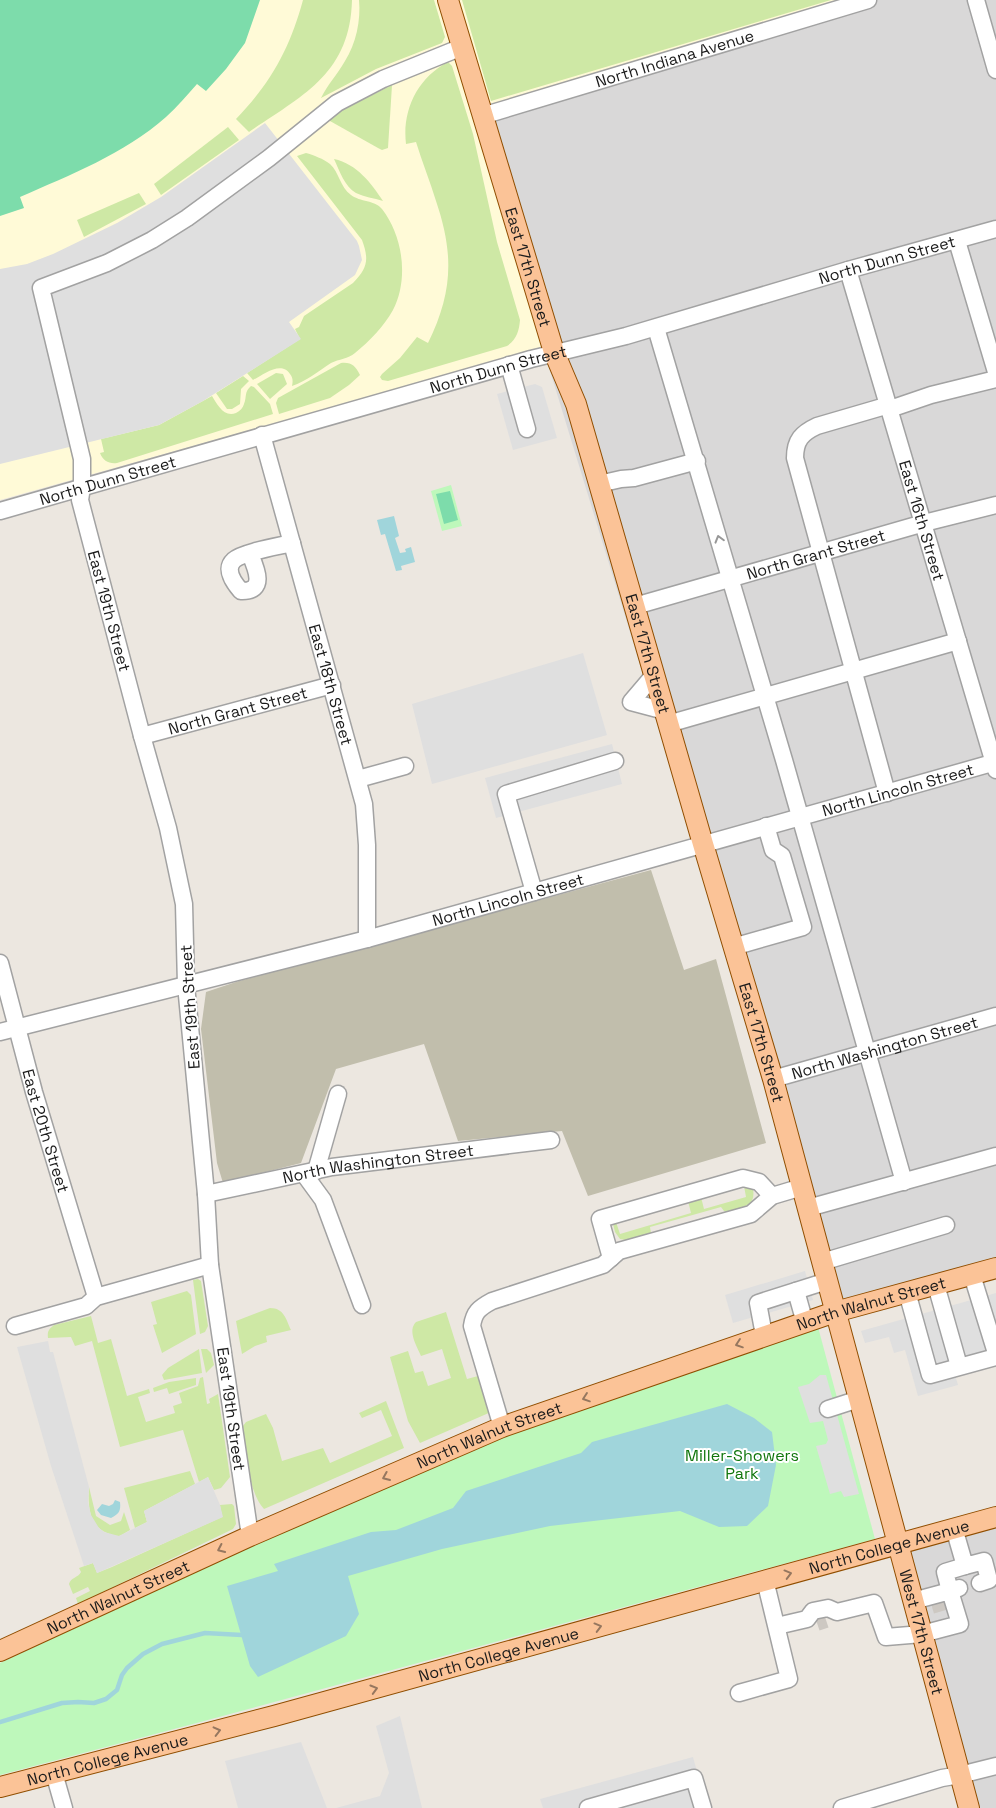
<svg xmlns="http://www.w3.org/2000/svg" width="996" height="1808" font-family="'Space Grotesk',sans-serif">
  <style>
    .residential { fill: #d9d8d8 }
    .education { fill: #fffad7 }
    .construction { fill: #c1beac }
    .grass { fill: #cee8a5 }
    .park { fill: #bef8bb }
    .pitch { fill: #7ddcab }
    .parking { fill: #dfdfdf }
    .water { fill: #a0d5db }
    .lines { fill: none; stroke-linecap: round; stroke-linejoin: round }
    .stream { stroke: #a0d5db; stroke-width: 4.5 }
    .minor-tunnel { stroke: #cdc8c2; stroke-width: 16; stroke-dasharray: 16 8; stroke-linecap: butt }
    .minor-casing { stroke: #a2a2a2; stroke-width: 19 }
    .major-casing { stroke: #904e01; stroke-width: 22 }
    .minor { stroke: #fff; stroke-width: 16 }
    .major { stroke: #fbc397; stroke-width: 20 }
    .oneway { stroke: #989898 }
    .oneway2 { stroke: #96775f }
    .labels { text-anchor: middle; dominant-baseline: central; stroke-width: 4; stroke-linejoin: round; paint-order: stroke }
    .street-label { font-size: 16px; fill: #1b1b1b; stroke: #fff }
    .park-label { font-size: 16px; fill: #10760c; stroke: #fff }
  </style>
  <rect width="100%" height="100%" fill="#ece7e0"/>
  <!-- residential -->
  <g class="residential">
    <path d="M 869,0 L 996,0 L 996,1272 L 839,1315 L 543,348 L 474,112 Z"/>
    <path d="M 996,1515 L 996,1808 L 969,1808 L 894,1544 Z"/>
  </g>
  <!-- education -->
  <path class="education" d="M 0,0 L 850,0 L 474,112 L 543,348 L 0,500 Z"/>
  <!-- construction -->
  <path class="construction" d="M 651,870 L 684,970 L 716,959 L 766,1143 L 588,1196 L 562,1131 L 458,1141 L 424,1044 L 336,1069 L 301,1163 L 223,1183 L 217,1163 L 201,1029 L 206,992 L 239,981 Z"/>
  <!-- grass -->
  <g class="grass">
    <path d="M 303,0 L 352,0 C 350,74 303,95 249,132 L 236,119 C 271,83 290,48 303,0 Z"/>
    <path d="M 359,0 L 434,0 L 445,37 L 442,43 L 376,69 L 321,98 C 328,84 337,75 345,61 C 356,44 361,20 359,0 Z"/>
    <path d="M 462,0 L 831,0 L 491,101 Z"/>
    <path d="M 448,62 L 452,66 L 473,134 L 497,242 L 520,320 C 519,331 517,339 507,346 L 388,381 L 382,380 L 380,377 L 382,374 L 400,358 L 417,337 L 428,343 C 453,292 454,254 436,201 C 430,181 422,162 416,142 L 406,144 C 402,111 417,78 448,62 Z"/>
    <path d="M 392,85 L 388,148 L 382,150 L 378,148 L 330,121 L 331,116 Z"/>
    <path d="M 228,127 L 239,140 L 161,195 L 154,184 Z"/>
    <path d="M 306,153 C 313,155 324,159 330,164 C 339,172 340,187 351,195 C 360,202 375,200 382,209 C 403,236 409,279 393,310 C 384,326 370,341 355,353 C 348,359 339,359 331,363 C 319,371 306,381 292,386 C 293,381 293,378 290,374 C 281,360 263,375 253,380 L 247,373 L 300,339 L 295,329 L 299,327 L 304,316 L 353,283 C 368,268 369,259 362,240 L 297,156 Z"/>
    <path d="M 334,159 C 357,164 371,183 383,201 C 374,198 364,197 356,193 C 345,187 339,170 334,159 Z"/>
    <path d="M 139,193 L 146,204 L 84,237 L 77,220 Z"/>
    <path d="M 341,363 C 352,362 355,366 360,375 L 349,385 L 330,398 L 279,414 L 276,403 L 278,398 Z"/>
    <path d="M 276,373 L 283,374 L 287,384 L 270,399 L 257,384 Z"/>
    <path d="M 243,376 L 249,381 L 241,389 L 240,404 L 232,409 L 227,409 L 216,393 Z"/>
    <path d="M 251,386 L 254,387 L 270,404 L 273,414 L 117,463 C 109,464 103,461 100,453 L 104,452 L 101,439 L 159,425 L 212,396 C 217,404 224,418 236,413 C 240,411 243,408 244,404 C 247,396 244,392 251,386 Z"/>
    <path d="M 752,1184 C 758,1207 745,1206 726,1212 L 724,1211 L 721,1207 L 650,1227 L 651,1233 L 626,1240 L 620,1239 L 615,1232 L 613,1224 L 616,1222 L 620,1234 L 691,1213 L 688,1201 L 701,1197 L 704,1209 L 746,1197 L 744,1186 Z"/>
    <path d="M 198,1279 L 201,1281 L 208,1326 L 205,1332 L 200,1334 L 193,1280 Z"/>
    <path d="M 187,1291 L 191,1295 L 196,1334 L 162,1353 L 153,1325 L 157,1324 L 151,1302 Z"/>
    <path d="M 270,1308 C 284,1308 286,1319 291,1330 L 266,1336 L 267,1342 L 255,1346 L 242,1354 L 236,1321 Z"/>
    <path d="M 446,1312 L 467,1379 L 478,1376 L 491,1412 L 420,1443 L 408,1421 L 390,1357 L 408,1351 L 415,1373 L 423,1371 L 428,1386 L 451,1378 L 442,1349 L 421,1356 C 417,1346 407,1331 416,1322 Z"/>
    <path d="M 91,1316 L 98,1343 L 111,1339 L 127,1396 L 149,1389 L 150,1393 L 138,1397 L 146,1422 L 175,1413 L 173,1406 L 182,1403 L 179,1393 L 198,1386 L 200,1378 L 203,1377 L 207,1404 L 210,1403 L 209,1399 L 218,1394 L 230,1477 L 221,1488 L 214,1490 L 208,1477 L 199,1482 L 183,1430 L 120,1447 L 92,1341 L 75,1346 L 71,1337 L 48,1338 C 47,1331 49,1329 54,1325 Z"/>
    <path d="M 199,1349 L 202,1373 L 164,1380 L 162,1375 L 168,1368 Z"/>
    <path d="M 201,1349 L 207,1349 L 211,1353 L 214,1365 L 206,1373 Z"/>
    <path d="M 196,1378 L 196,1385 L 169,1394 L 167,1388 L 154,1392 L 153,1388 L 169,1382 Z"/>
    <path d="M 386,1401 L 404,1448 L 264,1509 C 247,1490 247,1451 243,1426 L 246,1422 L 266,1414 L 273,1428 L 282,1461 L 323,1448 L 330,1463 L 392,1436 L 381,1410 L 362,1418 L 359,1413 Z"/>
    <path d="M 190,1471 L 195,1484 L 144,1511 L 147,1522 L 135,1528 L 124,1488 Z"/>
    <path d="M 89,1487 L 96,1516 L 110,1525 L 121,1521 L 124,1512 L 130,1530 C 126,1532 122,1535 119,1536 C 115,1536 110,1534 107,1533 C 88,1525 88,1504 89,1487 Z"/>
    <path d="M 232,1504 L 234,1506 L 236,1524 L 233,1529 L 78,1604 L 76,1598 L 90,1591 L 88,1587 L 73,1594 L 69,1584 C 71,1577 78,1578 81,1572 L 79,1568 L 93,1563 L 97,1573 L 112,1567 L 222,1517 L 220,1505 Z"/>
  </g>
  <!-- park -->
  <g class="park">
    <path d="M 451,485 L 462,526 L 442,531 L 431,491 Z"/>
    <path d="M 818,1327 L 875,1539 L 193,1724 L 0,1775 L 0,1663 L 318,1515 L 509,1434 Z"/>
  </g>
  <!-- pitch -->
  <g class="pitch">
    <path d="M 0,0 L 260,0 L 245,43 L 226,69 L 206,91 L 197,84 C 187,95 177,107 166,117 C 124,154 70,175 20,197 L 24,208 L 0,216 Z"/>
    <path d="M 450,491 L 458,520 L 444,524 L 436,494 Z"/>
  </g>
  <!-- parking -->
  <g class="parking">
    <path d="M 265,123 L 357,241 L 359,246 L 362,260 L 355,275 L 289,322 L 301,339 L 203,401 L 159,425 L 0,464 L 0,269 L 27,264 L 53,254 L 117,223 L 161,197 Z"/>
    <path d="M 535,384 L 542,387 L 557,438 L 513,450 L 497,394 Z"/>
    <path d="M 583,653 L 607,735 L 432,784 L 412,704 Z"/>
    <path d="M 612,744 L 622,784 L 496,818 L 485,778 Z"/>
    <path d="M 805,1271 L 813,1300 L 733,1323 L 725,1295 Z"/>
    <path d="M 996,1293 L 996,1363 L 955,1375 L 958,1385 L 918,1396 L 905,1350 L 894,1353 L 889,1337 L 865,1343 L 861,1331 Z"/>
    <path d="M 48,1341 L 50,1352 L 53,1352 L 89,1487 L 88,1502 L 91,1515 L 99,1528 L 104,1532 L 119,1536 L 147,1522 L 144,1511 L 208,1477 L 220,1505 L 223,1517 L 97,1573 L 93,1563 L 84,1566 L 51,1466 L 17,1347 Z"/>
    <path d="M 820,1375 L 826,1375 L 859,1494 L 844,1497 L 841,1491 L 830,1494 L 816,1446 L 826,1444 L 828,1440 L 823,1421 L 810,1423 L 798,1387 L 809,1384 Z"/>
    <path d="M 400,1716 L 422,1808 L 336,1808 L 380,1796 L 389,1773 L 376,1726 Z"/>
    <path d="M 301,1742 L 327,1808 L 238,1808 L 225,1761 Z"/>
    <path d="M 693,1757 L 707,1808 L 543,1808 L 540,1799 Z"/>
  </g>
  <!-- water -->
  <g class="water">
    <path d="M 394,516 L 399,536 L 395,538 L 400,553 L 406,552 L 405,549 L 411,547 L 415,562 L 401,566 L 402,570 L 396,571 L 385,534 L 381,535 L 377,520 Z"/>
    <path d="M 727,1404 L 754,1418 L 772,1432 L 776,1465 L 768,1506 L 747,1526 L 719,1527 L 680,1511 L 550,1526 L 442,1549 L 348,1576 L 359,1614 L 346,1636 L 258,1677 L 250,1666 L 227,1586 L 278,1571 L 274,1564 L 371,1532 L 396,1530 L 453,1508 L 466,1491 L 581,1453 L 592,1442 Z"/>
    <path d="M 115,1500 L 120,1502 C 121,1511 119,1514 111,1518 L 101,1515 L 97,1510 L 102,1504 L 109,1506 L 113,1504 Z"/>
  </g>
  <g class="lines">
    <!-- stream -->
    <path class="stream" d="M 0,1722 L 62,1703 L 78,1702 L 94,1703 L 106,1699 L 117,1690 L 122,1675 L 127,1668 L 143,1654 L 162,1644 L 205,1633 L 242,1635"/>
    <!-- minor-tunnel -->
    <g class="minor-tunnel">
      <path d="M 937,1596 L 943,1616"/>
      <path d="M 817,1623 L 826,1620"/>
    </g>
    <defs>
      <g id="minor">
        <path d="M 976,0 L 996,70"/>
        <path id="s1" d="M 482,116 L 868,0"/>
        <path d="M 957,241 L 996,372"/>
        <path id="s2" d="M 848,270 L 996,770"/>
        <path d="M 656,328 L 784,760 L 904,1182"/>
        <path d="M 509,365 L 527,429"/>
        <path d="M 890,409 L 931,395 L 996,379"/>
        <path id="s3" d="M 262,435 L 364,804 L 367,845 L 367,939"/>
        <path d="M 599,484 L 621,479 L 634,478 L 697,461"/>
        <path id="s4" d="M 0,511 L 531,359 L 626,336 L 848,270 L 996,229"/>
        <path d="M 250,554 C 256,568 267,592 241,591 C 234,583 224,569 234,560 C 243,552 280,546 292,543"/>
        <path id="s5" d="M 635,606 L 924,523 L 996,505"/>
        <path d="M 654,675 L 631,702 L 665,711"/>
        <path d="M 668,724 L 958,641"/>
        <path id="s6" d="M 142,736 L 332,685"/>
        <path d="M 358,779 L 405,766"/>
        <path d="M 887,793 L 795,458 C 795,440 802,433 817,426 L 889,405"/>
        <path d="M 534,892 L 506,794 L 615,761"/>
        <path d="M 733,947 L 803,927 L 782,856 L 773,850 L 766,826"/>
        <path id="s7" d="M 0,963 L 34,1092 L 96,1297"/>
        <path id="s8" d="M 0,1032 L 367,939 L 996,762"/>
        <path id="s9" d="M 773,1079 L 996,1016"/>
        <path d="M 316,1171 L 338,1094"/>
        <path d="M 304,1174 L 323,1200 L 362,1305"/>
        <path id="s10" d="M 206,1194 L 332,1167 L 551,1140"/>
        <path d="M 808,1208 L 996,1156"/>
        <path d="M 611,1258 L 600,1219 L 743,1178 L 759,1182 L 772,1196"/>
        <path d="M 822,1262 L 946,1225"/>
        <path d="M 972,1275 L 996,1353"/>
        <path d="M 936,1285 L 959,1366"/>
        <path d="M 796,1291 L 805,1323"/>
        <path d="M 907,1292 L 930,1375 L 996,1357"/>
        <path d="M 15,1326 L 86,1306 L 96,1297 L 210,1265"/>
        <path d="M 764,1335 L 758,1303 L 827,1281"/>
        <path d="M 828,1409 L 859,1399"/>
        <path d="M 502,1427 L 472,1326 C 474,1312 479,1308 492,1301 L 603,1265 L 619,1251 L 751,1214 L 772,1196 L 802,1187"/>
        <path d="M 954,1528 L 965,1566 L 984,1561 L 989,1580 L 980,1583"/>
        <path d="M 250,1536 L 210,1265 L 206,1194 L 186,985 L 184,904 L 168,828 L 142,736 L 80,500 L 82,487 L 82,459 L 41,288 L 107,263 L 152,240 L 187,218 L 269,158 L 337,103 L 383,79 L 462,47"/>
        <path d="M 959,1588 L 950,1591 L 945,1572 L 965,1566"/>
        <path d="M 777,1626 L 807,1619 L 813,1611 L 828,1608 L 837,1612 L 874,1603 L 886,1637 L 922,1634 L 960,1624 L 950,1591 L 913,1601"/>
        <path d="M 739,1693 L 789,1679 L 765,1580"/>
        <path d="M 54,1773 L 64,1808"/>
        <path d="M 588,1808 L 694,1778 L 703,1808"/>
        <path d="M 842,1808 L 942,1778 L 960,1775 L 996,1766"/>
      </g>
      <g id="major">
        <path id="s11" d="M 448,0 L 554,352 L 576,404 L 703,844 L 773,1079 L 969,1808"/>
        <path id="s12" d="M 0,1651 L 250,1536 L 502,1427 L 835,1312 L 996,1268"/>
        <path id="s13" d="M 0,1787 L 274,1716 L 996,1517"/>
      </g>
    </defs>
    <!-- minor casing -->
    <use href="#minor" class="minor-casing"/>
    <!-- major casing -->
    <use href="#major" class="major-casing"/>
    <!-- minor -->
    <use href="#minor" class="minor"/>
    <!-- major -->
    <use href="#major" class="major"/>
  </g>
  <!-- one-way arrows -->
  <defs><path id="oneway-chevron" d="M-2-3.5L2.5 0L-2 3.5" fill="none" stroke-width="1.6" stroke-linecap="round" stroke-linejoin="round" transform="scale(1.25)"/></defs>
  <use class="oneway" href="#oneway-chevron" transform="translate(719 539) rotate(-106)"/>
  <g class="oneway2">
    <use href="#oneway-chevron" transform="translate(739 1344) rotate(161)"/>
    <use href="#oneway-chevron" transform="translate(586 1398) rotate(161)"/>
    <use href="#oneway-chevron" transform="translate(386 1477) rotate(157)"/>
    <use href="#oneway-chevron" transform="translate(221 1549) rotate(155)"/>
    <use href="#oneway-chevron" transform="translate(788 1574) rotate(-15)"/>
    <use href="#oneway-chevron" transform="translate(598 1627) rotate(-15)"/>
    <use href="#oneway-chevron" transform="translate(374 1689) rotate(-16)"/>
    <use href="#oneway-chevron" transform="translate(217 1731) rotate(-14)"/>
  </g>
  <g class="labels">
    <!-- street labels -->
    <g class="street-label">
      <text stroke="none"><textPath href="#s1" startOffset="201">North Indiana Avenue</textPath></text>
      <text stroke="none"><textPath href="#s4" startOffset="922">North Dunn Street</textPath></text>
      <text stroke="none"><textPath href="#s11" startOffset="279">East 17th Street</textPath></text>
      <text stroke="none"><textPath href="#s4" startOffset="518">North Dunn Street</textPath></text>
      <text stroke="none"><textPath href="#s4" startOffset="112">North Dunn Street</textPath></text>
      <text stroke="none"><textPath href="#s2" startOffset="261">East 16th Street</textPath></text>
      <text stroke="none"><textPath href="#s5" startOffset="188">North Grant Street</textPath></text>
      <text transform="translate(109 611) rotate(75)">East 19th Street</text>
      <text stroke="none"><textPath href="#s11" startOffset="684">East 17th Street</textPath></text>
      <text stroke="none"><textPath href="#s3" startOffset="259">East 18th Street</textPath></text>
      <text stroke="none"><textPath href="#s6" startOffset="99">North Grant Street</textPath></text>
      <text stroke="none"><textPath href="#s8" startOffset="930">North Lincoln Street</textPath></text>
      <text stroke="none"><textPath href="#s8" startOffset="525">North Lincoln Street</textPath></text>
      <text transform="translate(190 1007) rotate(-94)">East 19th Street</text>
      <text stroke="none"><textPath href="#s11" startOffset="1089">East 17th Street</textPath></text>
      <text stroke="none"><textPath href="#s9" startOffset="116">North Washington Street</textPath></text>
      <text stroke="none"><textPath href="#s7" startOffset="174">East 20th Street</textPath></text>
      <text stroke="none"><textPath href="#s10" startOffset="175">North Washington Street</textPath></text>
      <text stroke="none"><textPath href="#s12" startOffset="939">North Walnut Street</textPath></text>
      <text transform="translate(231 1409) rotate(82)">East 19th Street</text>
      <text stroke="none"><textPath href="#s12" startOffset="535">North Walnut Street</textPath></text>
      <text stroke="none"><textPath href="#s13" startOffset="921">North College Avenue</textPath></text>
      <text stroke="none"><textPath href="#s12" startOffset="130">North Walnut Street</textPath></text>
      <text stroke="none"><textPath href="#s11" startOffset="1700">West 17th Street</textPath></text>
      <text stroke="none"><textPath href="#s13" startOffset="516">North College Avenue</textPath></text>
      <text stroke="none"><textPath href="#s13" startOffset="111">North College Avenue</textPath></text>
    </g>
    <!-- park labels -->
    <g class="park-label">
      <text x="742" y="1455">Miller-Showers<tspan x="742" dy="18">Park</tspan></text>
    </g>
  </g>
</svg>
